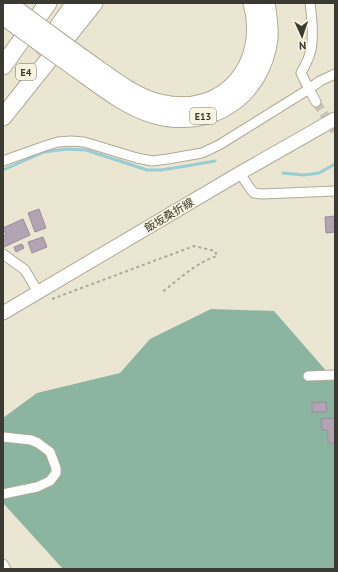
<svg xmlns="http://www.w3.org/2000/svg" width="338" height="572" font-family="'PT Sans','Noto Sans JP',sans-serif">
  <style>
    .forest { fill: #8bb5a1 }
    .lines { fill: none; stroke-linecap: round; stroke-linejoin: round }
    .stream { stroke: #9accd3; stroke-width: 3 }
    .building { fill: #b2a4b3; stroke: #9b8d9c }
    .minor-tunnel { stroke: #c7c4b2; stroke-width: 9; stroke-dasharray: 9 4.5; stroke-linecap: butt }
    .minor-casing { stroke: #aeab98; stroke-width: 11 }
    .secondary-casing { stroke: #aeab98; stroke-width: 15 }
    .motorway-casing { stroke: #aeab98; stroke-width: 19 }
    .path { stroke: #aba898; stroke-width: 2; stroke-dasharray: 3 3; stroke-linecap: butt }
    .minor { stroke: #fff; stroke-width: 9 }
    .secondary { stroke: #fff; stroke-width: 13 }
    .motorway { stroke: #fff; stroke-width: 17 }
    .motorway-bridge-casing { stroke: #aeab98; stroke-width: 19; stroke-linecap: butt }
    .motorway-bridge { stroke: #fff; stroke-width: 17 }
    .labels { text-anchor: middle; dominant-baseline: central; stroke-width: 3; stroke-linejoin: round; paint-order: stroke }
    .shield { fill: #f8f4df; stroke: #747266; stroke-width: 1 }
    .shield-label { font-size: 10px; font-weight: bold; fill: #3b3a32 }
    .street-label { font-size: 11px; fill: #3b3a32; stroke: #f8f4df }
  </style>
  <rect width="100%" height="100%" fill="#eae6d2"/>
  <!-- forest -->
  <path class="forest" d="M 211,309 L 274,311 L 335,381 L 335,569 L 63,569 L 3,503 L 3,418 L 37,393 L 120,373 L 150,339 Z"/>
  <g class="lines">
    <!-- stream -->
    <g class="stream">
      <path d="M 3,170 L 44,152 L 67,149 L 86,150 L 147,170 L 161,170 L 186,166 L 215,161"/>
      <path d="M 283,173 L 304,175 L 319,173 L 335,164"/>
    </g>
  </g>
  <!-- building -->
  <g class="building">
    <path d="M 39,209 L 46,228 L 35,232 L 28,213 Z"/>
    <path d="M 335,216 L 335,232 L 326,233 L 325,217 Z"/>
    <path d="M 23,219 L 30,235 L 4,247 L 3,244 L 3,236 L 6,235 L 3,228 Z"/>
    <path d="M 43,237 L 47,247 L 32,253 L 28,242 Z"/>
    <path d="M 22,244 L 24,248 L 16,252 L 14,247 Z"/>
    <path d="M 326,402 L 327,412 L 312,412 L 312,403 Z"/>
    <path d="M 335,418 L 335,443 L 328,443 L 328,430 L 322,430 L 321,419 Z"/>
  </g>
  <g class="lines">
    <!-- minor-tunnel -->
    <path class="minor-tunnel" d="M 316,102 L 335,131"/>
    <defs>
      <g id="minor">
        <path d="M 310,3 C 312,18 314,35 311,50 C 309,58 305,66 301,73 L 309,89 L 316,102"/>
        <path d="M 3,161 L 45,146 L 58,142 L 71,141 L 84,142 L 137,158 L 152,161 L 168,159 L 202,153 L 219,145 L 309,89 L 320,81 L 335,74"/>
        <path d="M 240,173 L 249,187 L 254,193 L 262,194 L 335,191"/>
        <path d="M 3,254 L 25,270 L 38,292"/>
        <path d="M 308,376 L 335,375"/>
        <path d="M 3,437 L 31,440 L 38,443 L 50,452 L 56,468 L 56,473 L 50,481 L 37,487 L 3,494"/>
        <path d="M 3,564 L 6,569"/>
      </g>
      <path id="secondary" d="M 3,313 L 240,173 L 335,119"/>
      <g id="motorway">
        <path d="M 44,47 L 75,3"/>
        <path d="M 81,57 C 105,73 132,97 160,103 C 224,119 269,64 252,3"/>
        <path d="M 3,66 L 48,3"/>
        <path d="M 74,67 C 98,84 126,107 155,115 C 211,130 261,97 269,39 C 270,27 268,15 266,3"/>
        <path d="M 3,117 L 94,3"/>
      </g>
    </defs>
    <!-- minor casing -->
    <use href="#minor" class="minor-casing"/>
    <!-- secondary casing -->
    <use href="#secondary" class="secondary-casing"/>
    <!-- motorway casing -->
    <use href="#motorway" class="motorway-casing"/>
    <!-- path -->
    <path class="path" d="M 52,299 L 194,246 L 215,251 L 217,256 C 197,262 178,280 161,293"/>
    <!-- minor -->
    <use href="#minor" class="minor"/>
    <!-- secondary -->
    <use href="#secondary" class="secondary"/>
    <!-- motorway -->
    <use href="#motorway" class="motorway"/>
    <defs>
      <g id="motorway-bridge">
        <path d="M 7,3 L 81,57"/>
        <path d="M 3,16 L 74,67"/>
      </g>
    </defs>
    <!-- motorway-bridge casing -->
    <use href="#motorway-bridge" class="motorway-bridge-casing"/>
    <!-- motorway-bridge -->
    <use href="#motorway-bridge" class="motorway-bridge"/>
  </g>
  <g class="labels">
    <!-- shield labels -->
    <g class="shield">
      <rect x="16" y="64" width="20" height="16" rx="3"/>
      <rect x="190" y="108" width="26" height="16" rx="3"/>
    </g>
    <g class="shield-label">
      <text x="26" y="72">E4</text>
      <text x="203" y="116">E13</text>
    </g>
    <!-- street labels -->
    <g class="street-label">
      <text transform="translate(169 215) rotate(-31)">飯坂桑折線</text>
    </g>
  </g>
  <!-- border -->
  <rect width="338" height="572" fill="none" stroke="#3b3a32" stroke-width="8"/>
  <!-- north arrow -->
  <g transform="translate(302 36) rotate(177)" stroke="#f8f4df" stroke-width="3" paint-order="stroke">
  <path d="M0-3L7 15L0 10L-7 15Z" fill="#3b3a32"/>
  <text y="-6" font-size="11" font-weight="bold" text-anchor="middle" fill="#3b3a32">N</text>
  </g>
</svg>
